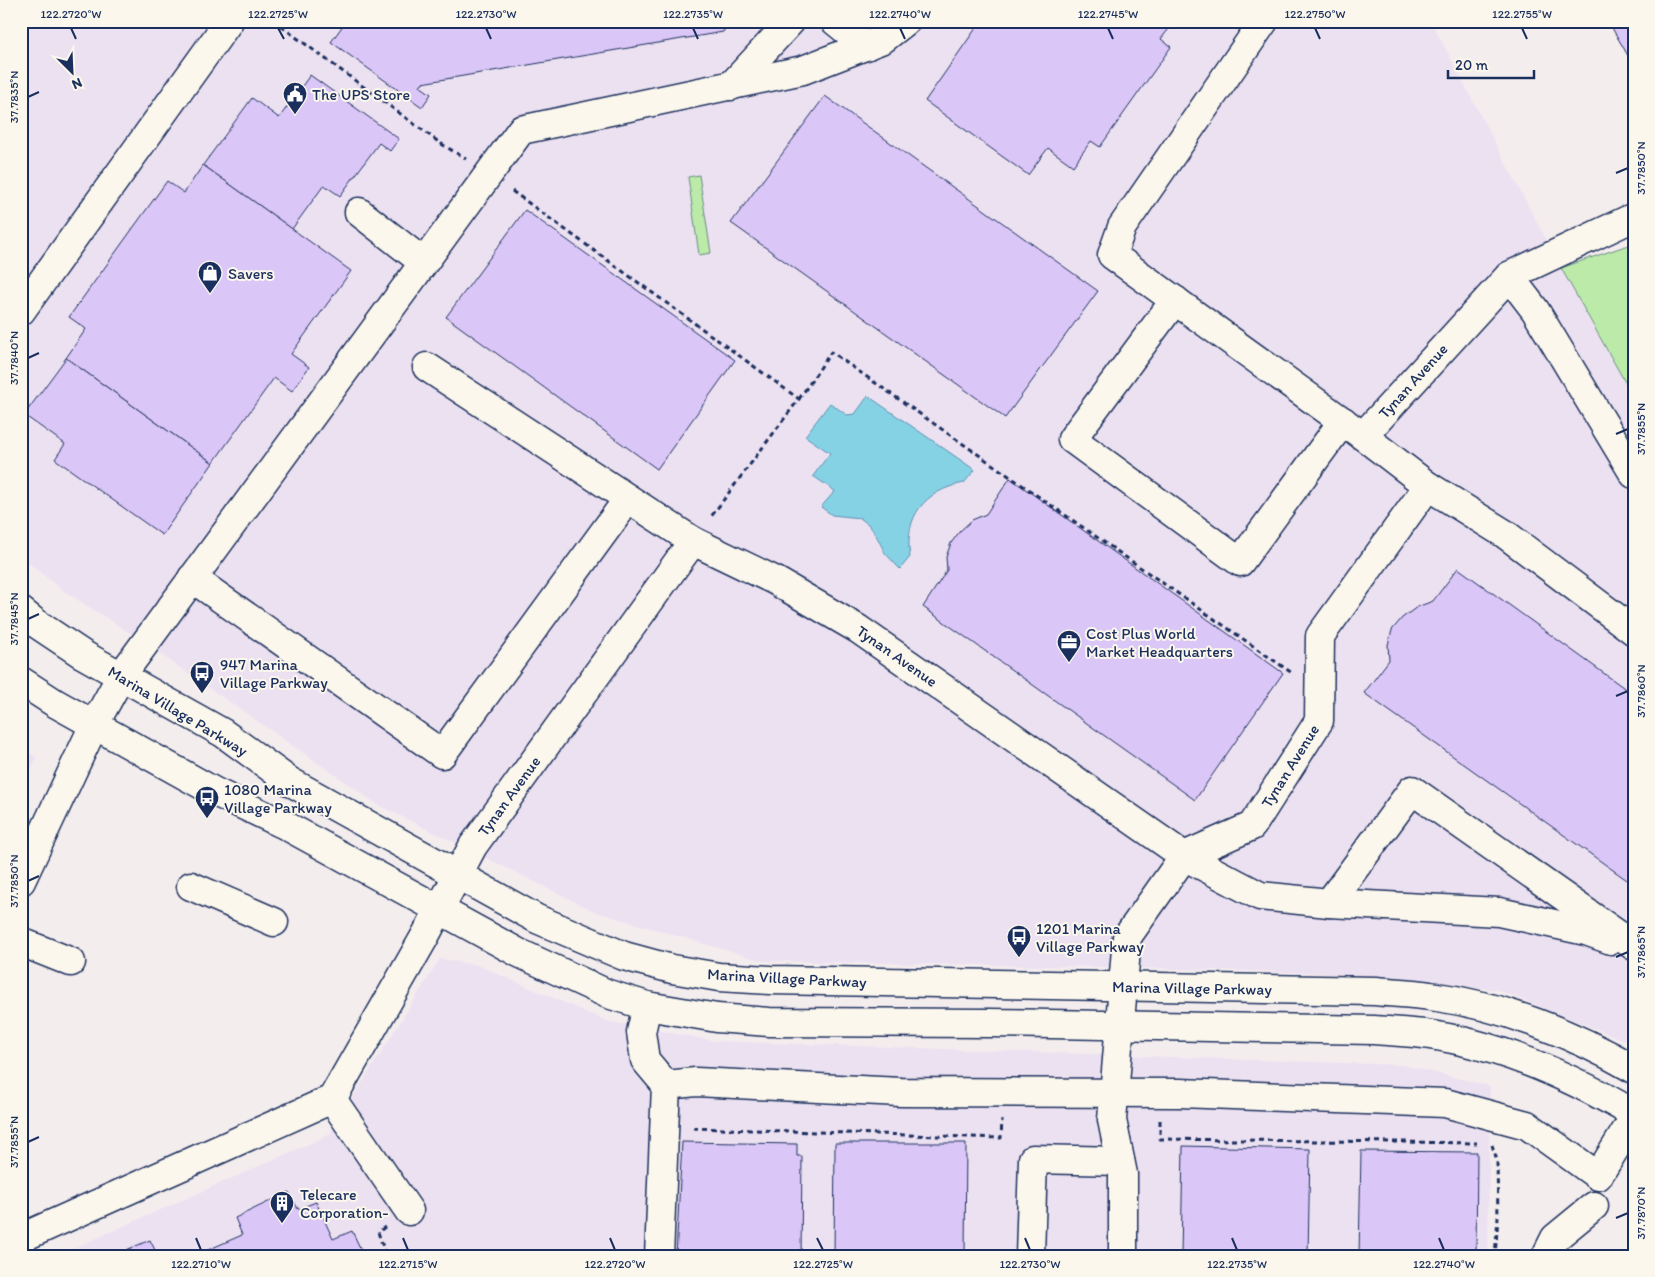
<svg xmlns="http://www.w3.org/2000/svg" width="1655" height="1277" font-family="Itim,sans-serif">
  <style>
    .built { fill: #ece1f1 }
    .green { fill: #bbeaa9; stroke: #6b8c84 }
    .water { fill: #86d2e5; stroke: #5b91af }
    .building { fill: #dac6f7; stroke: #1b2f5e }
    .lines { fill: none; stroke-linecap: round; stroke-linejoin: round }
    .minor-casing { stroke: #1b2f5e; stroke-width: 31 }
    .path { stroke: #1b2f5e; stroke-width: 3; stroke-dasharray: 5 4; stroke-linecap: butt }
    .minor { stroke: #fbf7ec; stroke-width: 28 }
    .ticks { fill: none; stroke: #1b2f5e; stroke-width: 2 }
    .labels { text-anchor: middle; dominant-baseline: central; stroke-width: 4; stroke-linejoin: round; paint-order: stroke }
    .poi-label { font-size: 16px; fill: #1b2f5e; stroke: #fbf7ec; text-anchor: start }
    .street-label { font-size: 16px; fill: #1b2f5e; stroke: #fbf7ec }
    .neatline { fill: none; stroke: #1b2f5e; stroke-width: 2 }
    .ticks-label { font-size: 12px; text-anchor: middle; fill: #1b2f5e }
  </style>
  <rect width="100%" height="100%" fill="#f4edee"/>
  <filter id="ink" filterUnits="userSpaceOnUse"><feTurbulence type="fractalNoise" baseFrequency=".02" numOctaves="2"/><feDisplacementMap in="SourceGraphic" scale="10" xChannelSelector="R" yChannelSelector="G"/><feConvolveMatrix kernelMatrix="1 2 1 2 8 2 1 2 1" color-interpolation-filters="sRGB"/></filter>
  <g filter="url(#ink)">
    <!-- built -->
    <g class="built">
      <path d="M 21,21 L 1431,21 L 1561,268 L 1634,398 L 1634,1044 L 1498,990 L 1320,973 L 1100,967 L 763,961 L 596,912 L 380,806 L 121,627 L 62,590 L 21,557 Z"/>
      <path d="M 21,747 L 37,758 L 21,790 Z"/>
      <path d="M 440,959 L 477,965 L 607,1021 L 716,1041 L 1403,1065 L 1490,1086 L 1488,1256 L 56,1256 L 329,1135 Z"/>
    </g>
    <!-- green -->
    <g class="green">
      <path d="M 699,175 L 711,253 L 699,255 L 688,177 Z"/>
      <path d="M 1634,243 L 1634,398 L 1561,268 Z"/>
    </g>
    <!-- water -->
    <path class="water" d="M 868,396 L 975,470 L 964,483 C 924,491 904,516 910,557 L 900,569 L 885,553 L 876,535 L 869,525 L 860,518 L 832,515 L 821,507 L 835,491 L 813,476 L 830,453 L 805,436 L 830,403 L 847,415 L 855,414 Z"/>
    <!-- building -->
    <g class="building">
      <path d="M 346,21 L 730,21 L 723,32 L 422,83 L 420,86 L 431,94 L 422,107 L 331,42 Z"/>
      <path d="M 981,21 L 1175,21 L 1161,39 L 1171,47 L 1100,147 L 1091,141 L 1073,166 L 1048,148 L 1028,175 L 925,101 Z"/>
      <path d="M 1608,21 L 1634,21 L 1634,66 Z"/>
      <path d="M 310,75 L 399,139 L 390,151 L 379,143 L 340,196 L 324,185 L 292,229 L 203,165 L 252,98 L 279,118 Z"/>
      <path d="M 825,96 L 1098,291 L 1005,418 L 731,223 Z"/>
      <path d="M 203,165 L 351,271 L 291,354 L 309,367 L 292,391 L 274,378 L 213,463 L 66,358 L 86,329 L 69,317 L 167,181 L 184,193 Z"/>
      <path d="M 525,210 L 735,360 L 657,469 L 446,317 Z"/>
      <path d="M 66,358 L 213,463 L 162,535 L 55,459 L 65,444 L 24,415 Z"/>
      <path d="M 1010,478 L 1283,673 L 1195,800 L 923,607 L 947,570 L 946,557 L 951,543 L 960,531 L 972,520 L 986,514 Z"/>
      <path d="M 1458,568 L 1634,695 L 1634,885 L 1364,693 L 1389,660 L 1388,645 L 1392,630 L 1402,618 L 1417,607 L 1433,601 Z"/>
      <path d="M 682,1142 L 797,1144 L 797,1156 L 802,1156 L 801,1256 L 676,1256 Z"/>
      <path d="M 835,1143 L 966,1143 L 965,1256 L 834,1256 Z"/>
      <path d="M 1183,1146 L 1310,1149 L 1308,1256 L 1181,1256 Z"/>
      <path d="M 1361,1151 L 1477,1152 L 1476,1256 L 1359,1256 Z"/>
      <path d="M 289,1192 L 298,1209 L 316,1202 L 333,1239 L 352,1231 L 364,1256 L 194,1256 L 242,1235 L 235,1218 Z"/>
      <path d="M 150,1240 L 158,1256 L 112,1256 Z"/>
    </g>
    <g class="lines">
      <defs>
        <g id="minor">
          <path d="M 835,21 L 866,46"/>
          <path d="M 1264,21 L 1122,227 L 1112,255 L 1363,436"/>
          <path d="M 731,86 L 791,21"/>
          <path d="M 359,212 L 423,262"/>
          <path d="M 1634,217 L 1509,276 L 1363,436 L 1428,486 L 1505,534 L 1634,631"/>
          <path d="M 1509,276 L 1535,310 L 1634,474"/>
          <path d="M 1175,300 L 1072,439 L 1240,562 L 1343,421"/>
          <path d="M 21,311 L 229,21"/>
          <path d="M 427,367 L 693,541"/>
          <path d="M 192,578 L 442,754 L 628,499"/>
          <path d="M 21,611 L 37,624 L 82,654 L 223,733 L 289,781 L 537,919 L 624,956 L 672,969 L 719,977 L 770,980 L 1376,991 C 1394,993 1412,993 1430,996 C 1500,1005 1572,1033 1634,1069"/>
          <path d="M 21,681 L 55,703 L 215,792 L 283,824 L 519,953 L 608,994 L 647,1006 L 717,1018 L 769,1022 L 990,1023 L 1374,1030 C 1390,1031 1407,1032 1424,1034 C 1498,1044 1570,1076 1634,1114"/>
          <path d="M 21,881 L 94,725 L 121,676 L 521,130 L 803,70 L 883,39 L 906,21"/>
          <path d="M 191,886 L 274,922"/>
          <path d="M 1329,903 L 1499,912 L 1586,931 L 1611,940"/>
          <path d="M 21,942 L 71,962"/>
          <path d="M 647,1006 L 641,1032 L 645,1060 L 666,1085"/>
          <path d="M 332,1099 L 409,1211"/>
          <path d="M 21,1238 L 332,1099 L 424,938 L 473,846 L 693,541 L 776,581 L 858,629 L 1184,856 L 1252,826 L 1319,721 L 1320,636 L 1428,486"/>
          <path d="M 659,1256 L 666,1085 L 696,1082 L 901,1092 L 1180,1093 L 1445,1103 L 1527,1125 L 1598,1176 L 1634,1118"/>
          <path d="M 1030,1256 L 1033,1159 L 1120,1161"/>
          <path d="M 1123,1256 L 1123,1174 L 1112,1120 L 1127,937 L 1184,856 L 1260,896 L 1329,903 L 1412,790 L 1634,946"/>
          <path d="M 1546,1256 L 1555,1238 L 1594,1206"/>
        </g>
      </defs>
      <!-- minor casing -->
      <use href="#minor" class="minor-casing"/>
      <!-- path -->
      <g class="path">
        <path d="M 274,21 L 440,143 L 466,159"/>
        <path d="M 512,191 L 799,399 L 710,518"/>
        <path d="M 799,399 L 831,352 L 1292,673"/>
        <path d="M 1160,1120 L 1160,1139 L 1477,1143"/>
        <path d="M 693,1128 L 1001,1138 L 1002,1120"/>
        <path d="M 1492,1145 L 1497,1160 L 1498,1218 L 1495,1256"/>
        <path d="M 385,1227 L 378,1232 L 386,1256"/>
      </g>
      <!-- minor -->
      <use href="#minor" class="minor"/>
    </g>
  </g>
  <!-- ticks -->
  <path class="ticks" d="M 71,28 L 76,39M 278,28 L 284,39M 486,28 L 491,39M 693,28 L 698,39M 900,28 L 905,39M 1108,28 L 1113,39M 1315,28 L 1320,39M 1522,28 L 1527,39M 28,97 L 39,92M 1616,173 L 1628,168M 28,358 L 39,353M 1616,434 L 1628,429M 28,619 L 39,614M 1616,696 L 1628,691M 28,881 L 39,876M 1616,957 L 1628,952M 28,1142 L 39,1137M 1616,1218 L 1628,1213M 196,1238 L 201,1250M 403,1238 L 408,1250M 610,1238 L 615,1250M 817,1238 L 823,1250M 1025,1238 L 1030,1250M 1232,1238 L 1237,1250M 1439,1238 L 1444,1250"/>
  <!-- icons -->
  <defs>
    <symbol id="civic-pin" viewBox="-11 -11 22 30"><path d="M0 17L-7.5 6A9.5 9.5 0 1 1 7.5 6Z" fill="#1b2f5e" stroke="#fbf7ec"/><path d="M-.6-6.5H3V-4.5H.6V-3L4-1V1h2V6H-6V1h2V-1L-.6-3ZM-1.2 2.5V6h2.4V2.5Z" fill="#fff"/></symbol>
    <symbol id="shop-pin" viewBox="-11 -11 22 30"><path d="M0 17L-7.5 6A9.5 9.5 0 1 1 7.5 6Z" fill="#1b2f5e" stroke="#fbf7ec"/><path d="M-5-2.5h2.3a2.7 3.5 0 0 1 5.4 0H5L5.5 6h-11ZM-1.5-2.5h3a1.5 2.3 0 0 0-3 0Z" fill="#fff"/></symbol>
    <symbol id="office-pin" viewBox="-11 -11 22 30"><path d="M0 17L-7.5 6A9.5 9.5 0 1 1 7.5 6Z" fill="#1b2f5e" stroke="#fbf7ec"/><path d="M-6-3h4V-5.5h4V-3h4V5H-6ZM-1-4.5V-3h2v-1.5ZM-6 0V1H6V0Z" fill="#fff"/></symbol>
    <symbol id="bus-pin" viewBox="-11 -11 22 30"><path d="M0 17L-7.5 6A9.5 9.5 0 1 1 7.5 6Z" fill="#1b2f5e" stroke="#fbf7ec"/><path d="M-5-6H5V4H4V6H2V4H-2V6H-4V4H-5ZM-3.5-4V0h7V-4ZM-3.5 1.2v1.5H-2V1.2ZM2 1.2v1.5H3.5V1.2Z" fill="#fff"/></symbol>
    <symbol id="building-pin" viewBox="-11 -11 22 30"><path d="M0 17L-7.5 6A9.5 9.5 0 1 1 7.5 6Z" fill="#1b2f5e" stroke="#fbf7ec"/><path d="M-4-6H4V6H1V3H-1V6H-4ZM-2.5-4.3h1.7v1.8h-1.7ZM.8-4.3h1.7v1.8H.8ZM-2.5-1h1.7V.8h-1.7ZM.8-1h1.7V.8H.8Z" fill="#fff"/></symbol>
  </defs>
  <g fill-rule="evenodd">
    <use href="#civic-pin" x="281" y="80" width="28" height="38"/>
    <use href="#shop-pin" x="196" y="259" width="28" height="38"/>
    <use href="#office-pin" x="1055" y="628" width="28" height="38"/>
    <use href="#bus-pin" x="188" y="659" width="28" height="38"/>
    <use href="#bus-pin" x="193" y="784" width="28" height="38"/>
    <use href="#bus-pin" x="1005" y="923" width="28" height="38"/>
    <use href="#building-pin" x="268" y="1189" width="28" height="38"/>
  </g>
  <g class="labels">
    <!-- poi labels -->
    <g class="poi-label">
      <text x="312" y="94">The UPS Store</text>
      <text x="228" y="273">Savers</text>
      <text x="1086" y="633">Cost Plus World<tspan x="1086" dy="18">Market Headquarters</tspan></text>
      <text x="220" y="664">947 Marina<tspan x="220" dy="18">Village Parkway</tspan></text>
      <text x="224" y="789">1080 Marina<tspan x="224" dy="18">Village Parkway</tspan></text>
      <text x="1036" y="928">1201 Marina<tspan x="1036" dy="18">Village Parkway</tspan></text>
      <text x="300" y="1194">Telecare<tspan x="300" dy="18">Corporation-</tspan></text>
    </g>
    <!-- street labels -->
    <g class="street-label">
      <text transform="translate(1413 381) rotate(-48)">Tynan Avenue</text>
      <text transform="translate(897 656) rotate(35)">Tynan Avenue</text>
      <text transform="translate(178 711) rotate(31)">Marina Village Parkway</text>
      <text transform="translate(1290 766) rotate(-58)">Tynan Avenue</text>
      <text transform="translate(509 796) rotate(-54)">Tynan Avenue</text>
      <text transform="translate(787 978) rotate(3)">Marina Village Parkway</text>
      <text transform="translate(1192 988) rotate(1)">Marina Village Parkway</text>
    </g>
  </g>
  <!-- margin -->
  <rect width="1655" height="1277" fill="none" stroke="#fbf7ec" stroke-width="55"/>
  <!-- north arrow -->
  <g transform="translate(72 72) rotate(156)" stroke="#fbf7ec" stroke-width="4" paint-order="stroke">
  <path d="M0-4L9 19L0 12L-9 19Z" fill="#1b2f5e"/>
  <text y="-8" font-size="14" font-weight="bold" text-anchor="middle" fill="#1b2f5e">N</text>
  </g>
  <!-- scale -->
  <path d="M1448 70v8h86v-8" fill="none" stroke="#1b2f5e" stroke-width="2.5"/>
  <text x="1455" y="70" font-size="15" fill="#1b2f5e" stroke="#fbf7ec" stroke-width="4" paint-order="stroke">20 m</text>
  <rect x="28" y="28" width="1600" height="1222" class="neatline"/>
  <g class="ticks-label">
    <text x="71" y="18">122.2720°W</text>
    <text x="278" y="18">122.2725°W</text>
    <text x="486" y="18">122.2730°W</text>
    <text x="693" y="18">122.2735°W</text>
    <text x="900" y="18">122.2740°W</text>
    <text x="1108" y="18">122.2745°W</text>
    <text x="1315" y="18">122.2750°W</text>
    <text x="1522" y="18">122.2755°W</text>
    <text transform="translate(14 97) rotate(-90)" y="4">37.7835°N</text>
    <text transform="translate(1641 168) rotate(-90)" y="4">37.7850°N</text>
    <text transform="translate(14 358) rotate(-90)" y="4">37.7840°N</text>
    <text transform="translate(1641 429) rotate(-90)" y="4">37.7855°N</text>
    <text transform="translate(14 619) rotate(-90)" y="4">37.7845°N</text>
    <text transform="translate(1641 691) rotate(-90)" y="4">37.7860°N</text>
    <text transform="translate(14 881) rotate(-90)" y="4">37.7850°N</text>
    <text transform="translate(1641 952) rotate(-90)" y="4">37.7865°N</text>
    <text transform="translate(14 1142) rotate(-90)" y="4">37.7855°N</text>
    <text transform="translate(1641 1213) rotate(-90)" y="4">37.7870°N</text>
    <text x="201" y="1268">122.2710°W</text>
    <text x="408" y="1268">122.2715°W</text>
    <text x="615" y="1268">122.2720°W</text>
    <text x="823" y="1268">122.2725°W</text>
    <text x="1030" y="1268">122.2730°W</text>
    <text x="1237" y="1268">122.2735°W</text>
    <text x="1444" y="1268">122.2740°W</text>
  </g>
</svg>
